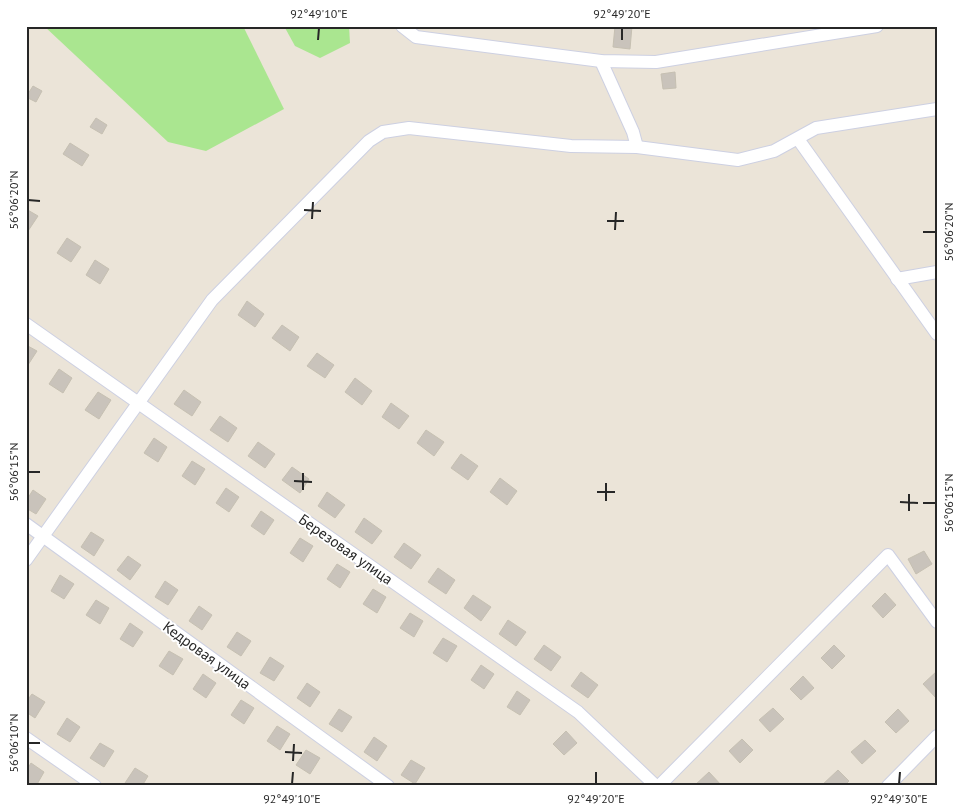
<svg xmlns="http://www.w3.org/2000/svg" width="963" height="812" font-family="'PT Sans',sans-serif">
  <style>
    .green { fill: #aae690 }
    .building { fill: #c9c3bb; stroke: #c6c0b2 }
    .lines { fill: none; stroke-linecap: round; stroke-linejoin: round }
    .minor-casing { stroke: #cdd0e2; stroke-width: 14 }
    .minor { stroke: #fff; stroke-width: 12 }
    .ticks { fill: none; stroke: #272727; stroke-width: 2 }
    .labels { text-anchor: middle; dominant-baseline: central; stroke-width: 4; stroke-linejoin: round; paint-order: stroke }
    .street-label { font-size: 15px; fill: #272727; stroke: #fff }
    .neatline { fill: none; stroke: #272727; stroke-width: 2 }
    .ticks-label { font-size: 12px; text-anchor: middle; fill: #272727 }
  </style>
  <rect width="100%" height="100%" fill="#ebe4d8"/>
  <!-- green -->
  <g class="green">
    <path d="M 44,26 L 243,26 L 284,109 L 206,151 L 168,142 Z"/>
    <path d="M 284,26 L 349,26 L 350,43 L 320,58 L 295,46 Z"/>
  </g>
  <!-- building -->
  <g class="building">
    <path d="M 615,26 L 632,26 L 630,49 L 613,47 Z"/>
    <path d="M 675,72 L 676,88 L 663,89 L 661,74 Z"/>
    <path d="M 33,86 L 42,91 L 36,102 L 26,97 Z"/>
    <path d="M 96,118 L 107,125 L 102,134 L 90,127 Z"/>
    <path d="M 70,143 L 89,155 L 82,166 L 63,154 Z"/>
    <path d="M 26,209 L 38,216 L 26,234 Z"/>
    <path d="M 67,238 L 81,247 L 71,262 L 57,253 Z"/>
    <path d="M 95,260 L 109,269 L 100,284 L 86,275 Z"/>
    <path d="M 247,301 L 264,314 L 255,327 L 238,315 Z"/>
    <path d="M 282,325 L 299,337 L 290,351 L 272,338 Z"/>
    <path d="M 26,345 L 37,351 L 26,368 Z"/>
    <path d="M 317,353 L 334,365 L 325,378 L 307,366 Z"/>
    <path d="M 59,369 L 72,378 L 63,393 L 49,384 Z"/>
    <path d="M 355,378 L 372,391 L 362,405 L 345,392 Z"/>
    <path d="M 184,390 L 201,402 L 192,416 L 174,404 Z"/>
    <path d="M 98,392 L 111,400 L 99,419 L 85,410 Z"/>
    <path d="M 391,403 L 409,416 L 399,429 L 382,417 Z"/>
    <path d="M 220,416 L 237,428 L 228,442 L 210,430 Z"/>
    <path d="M 426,430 L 444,442 L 434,456 L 417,443 Z"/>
    <path d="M 154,438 L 167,447 L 158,462 L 144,453 Z"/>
    <path d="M 258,442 L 275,454 L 265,468 L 248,456 Z"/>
    <path d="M 461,454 L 478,466 L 468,480 L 451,468 Z"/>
    <path d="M 192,461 L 205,469 L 195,485 L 182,476 Z"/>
    <path d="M 292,467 L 309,479 L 300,493 L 282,480 Z"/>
    <path d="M 500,478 L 517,491 L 507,505 L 490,492 Z"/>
    <path d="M 226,488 L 239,497 L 229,512 L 216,503 Z"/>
    <path d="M 33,490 L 46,499 L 36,514 L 26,508 L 26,501 Z"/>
    <path d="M 327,492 L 345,505 L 335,518 L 318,506 Z"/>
    <path d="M 261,511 L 274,520 L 264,535 L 251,526 Z"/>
    <path d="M 364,518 L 382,531 L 372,544 L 355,532 Z"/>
    <path d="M 91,532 L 104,540 L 94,556 L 81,547 Z"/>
    <path d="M 300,538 L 313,546 L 303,562 L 290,553 Z"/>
    <path d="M 404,543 L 421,555 L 411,569 L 394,557 Z"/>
    <path d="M 924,551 L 932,564 L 916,574 L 908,559 Z"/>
    <path d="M 128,556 L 141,565 L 130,580 L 117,570 Z"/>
    <path d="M 337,564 L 350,572 L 340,588 L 327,579 Z"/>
    <path d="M 438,568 L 455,580 L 446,594 L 428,582 Z"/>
    <path d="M 60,575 L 74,584 L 64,599 L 51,591 Z"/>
    <path d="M 165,581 L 178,590 L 168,605 L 155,597 Z"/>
    <path d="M 373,589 L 386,597 L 377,613 L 363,604 Z"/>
    <path d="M 885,593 L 896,605 L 883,618 L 872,606 Z"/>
    <path d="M 473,595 L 491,607 L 481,621 L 464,608 Z"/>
    <path d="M 96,600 L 109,608 L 100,624 L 86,615 Z"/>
    <path d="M 199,606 L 212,615 L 202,630 L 189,621 Z"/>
    <path d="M 410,613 L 423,621 L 414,637 L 400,628 Z"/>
    <path d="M 508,620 L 526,632 L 516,646 L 499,634 Z"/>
    <path d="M 130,623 L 143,632 L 133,647 L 120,639 Z"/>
    <path d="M 237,632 L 251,641 L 241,656 L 227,647 Z"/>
    <path d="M 443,638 L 457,646 L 447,662 L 433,653 Z"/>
    <path d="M 544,645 L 561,657 L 551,671 L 534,659 Z"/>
    <path d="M 834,645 L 845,656 L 832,669 L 821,658 Z"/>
    <path d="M 169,651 L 183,659 L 173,675 L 159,666 Z"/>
    <path d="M 270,657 L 284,666 L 274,681 L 260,673 Z"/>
    <path d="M 481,665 L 494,674 L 484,689 L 471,680 Z"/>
    <path d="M 937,671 L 937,699 L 923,684 Z"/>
    <path d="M 581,672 L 598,685 L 588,698 L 571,686 Z"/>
    <path d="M 203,674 L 216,683 L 206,698 L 193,689 Z"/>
    <path d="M 803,676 L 814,688 L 801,700 L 790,689 Z"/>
    <path d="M 307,683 L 320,692 L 310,707 L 297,698 Z"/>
    <path d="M 517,691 L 530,700 L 520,715 L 507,707 Z"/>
    <path d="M 32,694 L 45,702 L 35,718 L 26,712 L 26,702 Z"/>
    <path d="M 241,700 L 254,708 L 244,724 L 231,715 Z"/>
    <path d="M 773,708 L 784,719 L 770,732 L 759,720 Z"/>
    <path d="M 339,709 L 352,717 L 342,732 L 329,724 Z"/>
    <path d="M 898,709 L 909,721 L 896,733 L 885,722 Z"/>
    <path d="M 67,718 L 80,727 L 70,742 L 57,734 Z"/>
    <path d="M 277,726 L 290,734 L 280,750 L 267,741 Z"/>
    <path d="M 566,731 L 577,743 L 564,755 L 553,744 Z"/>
    <path d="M 374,737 L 387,746 L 377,761 L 364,752 Z"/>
    <path d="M 742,739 L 753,750 L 740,763 L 729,751 Z"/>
    <path d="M 865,740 L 876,751 L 862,764 L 851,752 Z"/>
    <path d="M 100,743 L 114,751 L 104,767 L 90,758 Z"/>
    <path d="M 306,750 L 320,758 L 310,774 L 296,765 Z"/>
    <path d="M 411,760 L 425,768 L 415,784 L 401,775 Z"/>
    <path d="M 31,763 L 44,772 L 36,786 L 26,782 L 26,771 Z"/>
    <path d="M 135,768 L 148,776 L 142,786 L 123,786 Z"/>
    <path d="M 838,770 L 849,781 L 844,786 L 821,786 Z"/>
    <path d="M 709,772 L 722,786 L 694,786 Z"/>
  </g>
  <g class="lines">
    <defs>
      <g id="minor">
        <path d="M 402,26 L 416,37 L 601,61 L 656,62 L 877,26"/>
        <path d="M 601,61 L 633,132 L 637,147"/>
        <path d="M 798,139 L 937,334"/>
        <path d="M 897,279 L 937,272"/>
        <path d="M 26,324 L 578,712 L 656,786"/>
        <path d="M 26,524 L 388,786"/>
        <path d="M 26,560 L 212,300 L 369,141 L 383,132 L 409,128 L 571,146 L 637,147 L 738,160 L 774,151 L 816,128 L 937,109"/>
        <path d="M 26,738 L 95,786"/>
        <path d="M 659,786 L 888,555 L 937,622"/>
        <path d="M 888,786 L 937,736"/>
      </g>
    </defs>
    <!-- minor casing -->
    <use href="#minor" class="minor-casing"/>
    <!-- minor -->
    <use href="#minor" class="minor"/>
  </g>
  <!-- ticks -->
  <path class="ticks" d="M 318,40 L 319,28M 622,40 L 622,28M 28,200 L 40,201M 304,210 L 321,211M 312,219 L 313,202M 607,221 L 624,221M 615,230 L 616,212M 923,232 L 936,232M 28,472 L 40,472M 294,481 L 312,482M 303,490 L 303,473M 597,492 L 615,492M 606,501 L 606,483M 900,502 L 918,503M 923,503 L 936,503M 909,511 L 909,494M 28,743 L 40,743M 285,752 L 302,753M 293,761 L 294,744M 292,784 L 293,772M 596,784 L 596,772M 899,784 L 900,772"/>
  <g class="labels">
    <!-- street labels -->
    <g class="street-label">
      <text transform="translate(346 549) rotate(35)">Березовая улица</text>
      <text transform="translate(207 655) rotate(36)">Кедровая улица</text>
    </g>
  </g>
  <!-- border -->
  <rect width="963" height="812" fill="none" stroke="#ffffff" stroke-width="55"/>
  <rect x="28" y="28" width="908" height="756" class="neatline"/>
  <g class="ticks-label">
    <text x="319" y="18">92°49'10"E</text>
    <text x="622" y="18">92°49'20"E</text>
    <text transform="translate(14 200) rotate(-90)" y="4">56°06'20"N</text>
    <text transform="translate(949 232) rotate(-90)" y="4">56°06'20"N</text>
    <text transform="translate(14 472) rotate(-90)" y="4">56°06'15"N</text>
    <text transform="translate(949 503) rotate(-90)" y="4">56°06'15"N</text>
    <text transform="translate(14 743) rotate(-90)" y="4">56°06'10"N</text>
    <text x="292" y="803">92°49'10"E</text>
    <text x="596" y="803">92°49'20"E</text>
    <text x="899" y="803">92°49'30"E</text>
  </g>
</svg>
